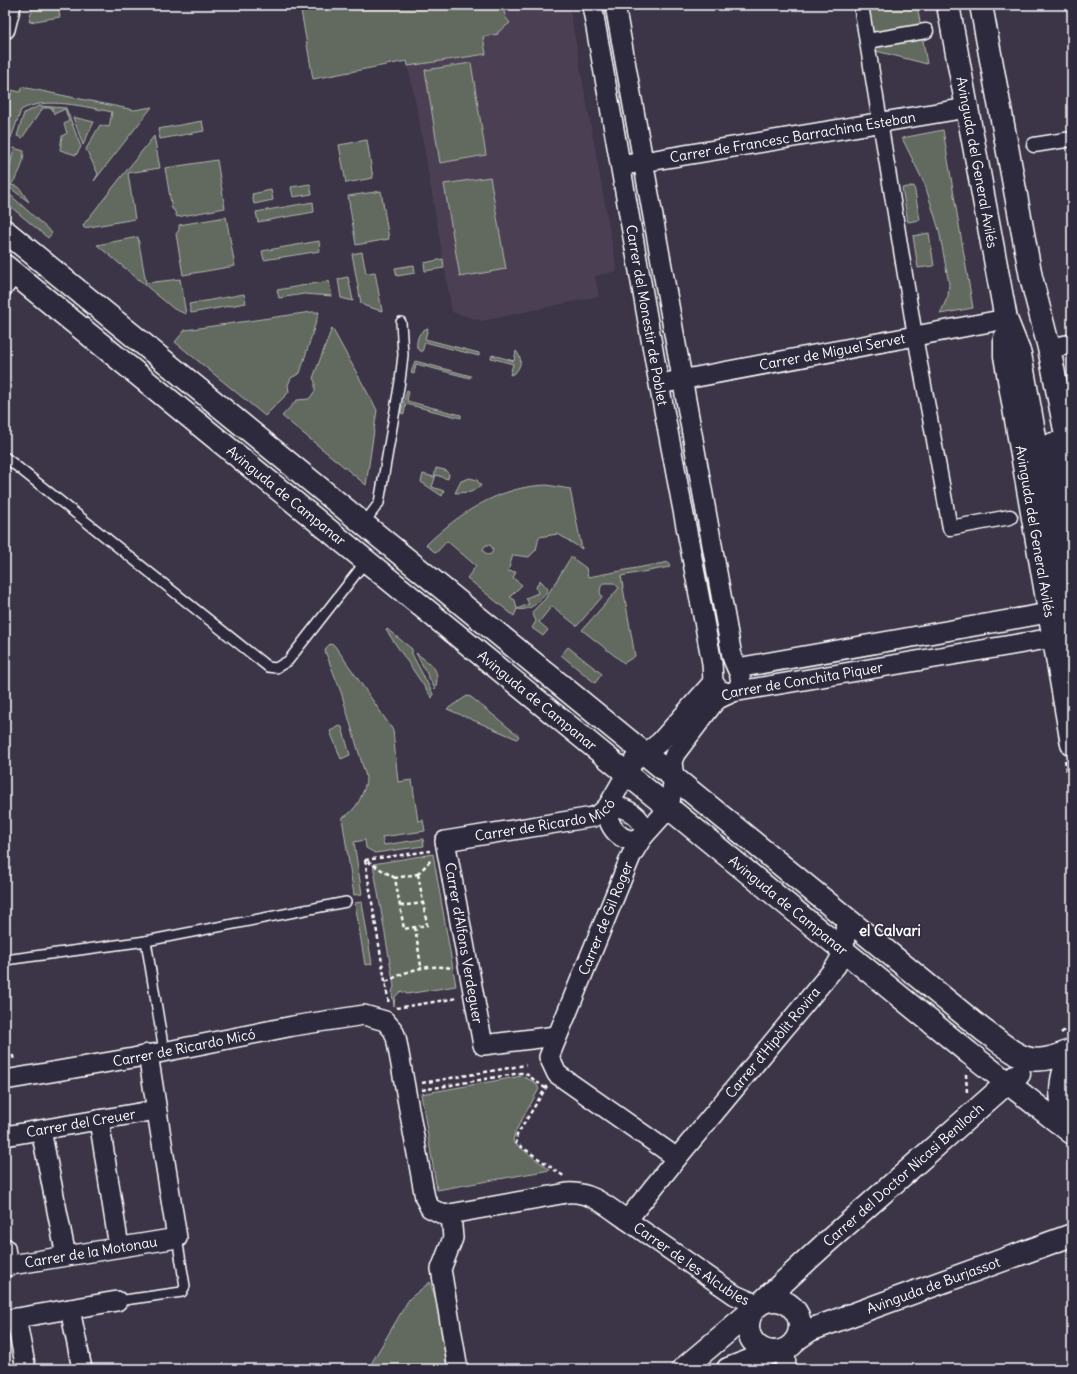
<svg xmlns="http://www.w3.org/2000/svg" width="1077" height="1374" font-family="Delius,sans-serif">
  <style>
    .built { fill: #4c4053 }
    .green { fill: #626b5f; stroke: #b0b5af; fill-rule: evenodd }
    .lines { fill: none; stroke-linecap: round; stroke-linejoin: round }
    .service-casing { stroke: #fff; stroke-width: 12 }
    .pedestrian-casing { stroke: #fff; stroke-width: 17 }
    .minor-casing { stroke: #fff; stroke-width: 22 }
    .secondary-casing { stroke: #fff; stroke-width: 25 }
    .primary-casing { stroke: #fff; stroke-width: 25 }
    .path { stroke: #fff; stroke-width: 2.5; stroke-dasharray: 4 3; stroke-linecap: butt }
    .service { stroke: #2f2a3d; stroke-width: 9 }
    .pedestrian { stroke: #2f2a3d; stroke-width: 14 }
    .minor { stroke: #2f2a3d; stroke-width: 19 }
    .secondary { stroke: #2f2a3d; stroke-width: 22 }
    .primary { stroke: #2f2a3d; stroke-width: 22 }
    .labels { text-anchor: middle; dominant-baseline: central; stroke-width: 3; stroke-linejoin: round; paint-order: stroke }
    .street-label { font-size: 14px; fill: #fff; stroke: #2f2a3d }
    .neighbourhood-label { font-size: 15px; font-weight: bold; fill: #fff; stroke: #2f2a3d }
  </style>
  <rect width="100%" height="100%" fill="#3c3447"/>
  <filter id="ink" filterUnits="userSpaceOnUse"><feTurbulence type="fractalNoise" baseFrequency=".025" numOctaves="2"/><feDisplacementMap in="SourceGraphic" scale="8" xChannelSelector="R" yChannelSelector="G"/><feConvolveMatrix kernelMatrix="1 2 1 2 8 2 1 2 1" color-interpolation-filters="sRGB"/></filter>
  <g filter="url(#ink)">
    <!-- built -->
    <path class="built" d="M 300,5 L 569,5 L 617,271 L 595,276 L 599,296 L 482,321 L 452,312 L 420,124 L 407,61 L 313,79 Z"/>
    <!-- green -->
    <g class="green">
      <path d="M 33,5 L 58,5 L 60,17 L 29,22 Z"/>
      <path d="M 300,5 L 502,5 L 506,18 L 510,23 L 498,32 L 498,34 L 483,37 L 486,54 L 408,66 L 407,61 L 313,79 Z"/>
      <path d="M 865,5 L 917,5 L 927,64 L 872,50 Z"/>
      <path d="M 471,63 L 486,155 L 440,163 L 425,70 Z"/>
      <path d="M 22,87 L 134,110 L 152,107 L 94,181 L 98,174 L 86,149 L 100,125 L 109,127 L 112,112 C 86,107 45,96 21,110 L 11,138 L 5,136 L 5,120 L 12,90 L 20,92 Z"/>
      <path d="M 39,106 L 66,108 L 81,147 L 76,155 L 60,150 L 62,136 L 67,133 L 64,124 L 69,121 L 65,109 L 54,114 L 52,108 L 43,108 L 22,138 L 17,136 L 24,113 Z"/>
      <path d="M 73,117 L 94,122 L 83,145 Z"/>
      <path d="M 202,121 L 204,131 L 160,139 L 158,129 Z"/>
      <path d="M 943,130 L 973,308 L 940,314 L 948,296 L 949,284 L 939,230 L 925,185 L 902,138 Z"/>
      <path d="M 154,136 L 160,168 L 128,173 L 135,219 L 84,228 L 83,225 Z"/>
      <path d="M 367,140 L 373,178 L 346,183 L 339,145 Z"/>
      <path d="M 14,148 L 24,151 C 23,167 20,172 11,185 L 19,187 L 29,202 L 6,185 Z"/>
      <path d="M 217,160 L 225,208 L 177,217 L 174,210 L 172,209 L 165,168 Z"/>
      <path d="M 490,177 L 506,269 L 460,277 L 444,184 Z"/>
      <path d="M 310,184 L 312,194 L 293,197 L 291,187 Z"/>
      <path d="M 914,186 L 920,220 L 908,222 L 902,188 Z"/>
      <path d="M 5,190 L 52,233 L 48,238 L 5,202 Z"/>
      <path d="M 271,190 L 273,200 L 254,204 L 252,194 Z"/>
      <path d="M 381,191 L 389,239 L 356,245 L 348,196 Z"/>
      <path d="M 313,202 L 314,212 L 258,222 L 256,212 Z"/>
      <path d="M 226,217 L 235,266 L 183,275 L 176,234 L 179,230 L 179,225 Z"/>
      <path d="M 929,233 L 934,266 L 918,268 L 913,236 Z"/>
      <path d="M 138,237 L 146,283 L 180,279 L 186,314 L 174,309 L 97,245 Z"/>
      <path d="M 319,241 L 320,251 L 264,260 L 262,251 Z"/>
      <path d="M 362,252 L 366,273 L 375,272 L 382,311 L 365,306 L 361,303 L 352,254 Z"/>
      <path d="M 443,259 L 444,268 L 425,271 L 424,263 Z"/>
      <path d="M 414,265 L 415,273 L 397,276 L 395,268 Z"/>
      <path d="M 348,277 L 353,300 L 353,301 L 341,298 L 338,279 Z"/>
      <path d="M 329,281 L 332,296 L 304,294 L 279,298 L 277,290 Z"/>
      <path d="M 244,294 L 246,303 L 191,313 L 189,304 Z"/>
      <path d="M 311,312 L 319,312 L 300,373 L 291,378 L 288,385 L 289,392 L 265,416 L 175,342 L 185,330 Z"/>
      <path d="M 332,328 L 377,410 L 366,485 L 282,416 L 297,400 L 309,399 L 315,391 L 315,382 L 313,378 Z"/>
      <path d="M 428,328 L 425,339 L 479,353 L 479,356 L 425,342 L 422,352 L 417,348 C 416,339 419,331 428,328 Z"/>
      <path d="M 516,351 C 523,359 521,366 515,373 L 510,375 L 513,364 L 491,358 L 492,355 L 514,361 Z"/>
      <path d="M 415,361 L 471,376 L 470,378 L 416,364 L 414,374 L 411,373 Z"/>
      <path d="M 407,390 L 409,391 L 407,401 L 461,415 L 461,418 L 406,404 L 404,414 L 401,413 Z"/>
      <path d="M 436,468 L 445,470 L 449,474 L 448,479 L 436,475 L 432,487 L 444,491 L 442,496 L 421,482 L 423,474 L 434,477 Z"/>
      <path d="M 470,478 L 477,480 L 481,486 L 471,492 L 455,493 L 461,481 Z"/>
      <path d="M 547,485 L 570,489 L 582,549 L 558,534 L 539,537 L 536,550 L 529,557 L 513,555 L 508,571 L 516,572 L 513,578 L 522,585 L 510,597 L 515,600 L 517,609 L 529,604 L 526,598 L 538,593 L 536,587 L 540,580 L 548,589 C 543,600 530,612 517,609 L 514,616 L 467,578 L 476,566 L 447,541 L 436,553 L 426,545 C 459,513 500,486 547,485 ZM 486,545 L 490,545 L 493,549 L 492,553 L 489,555 L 484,552 L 483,549 Z"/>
      <path d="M 571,557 L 586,568 L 588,577 L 669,562 L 670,567 L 621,576 L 635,656 L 624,663 L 582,630 L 619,588 L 614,583 L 603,583 C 600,588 599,592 602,597 L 577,626 L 552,606 L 539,622 L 548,630 L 543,636 L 532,628 L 536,621 L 532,612 L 545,599 Z"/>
      <path d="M 387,629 L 412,649 L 412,654 L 433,694 L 432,698 L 386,630 Z"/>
      <path d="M 330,644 L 334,645 L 340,653 L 393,730 L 398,782 L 412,780 L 418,821 L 423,820 L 425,831 L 382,837 L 384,845 L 423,839 L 424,846 L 375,853 L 366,848 L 365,840 L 354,842 L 362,894 L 354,895 L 342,818 C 356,812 366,791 366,777 L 341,692 L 325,651 L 326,648 Z"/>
      <path d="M 568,647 L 602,674 L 595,683 L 561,655 Z"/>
      <path d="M 416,653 C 430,664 442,668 435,689 Z"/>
      <path d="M 467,696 L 471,697 L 519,736 L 517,739 L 447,709 Z"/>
      <path d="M 340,726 L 342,727 L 350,755 L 341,759 L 330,731 Z"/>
      <path d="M 433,854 L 456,986 L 407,994 L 401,991 L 395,997 L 394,1006 L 392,993 L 394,986 L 373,864 Z"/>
      <path d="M 362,902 L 372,964 L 365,965 L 355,903 Z"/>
      <path d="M 522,1076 L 536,1083 L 539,1089 L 515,1132 L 513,1142 L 550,1170 L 437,1190 L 421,1094 Z"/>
      <path d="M 430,1282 L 440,1311 L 447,1369 L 368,1369 L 409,1299 Z"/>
    </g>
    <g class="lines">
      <defs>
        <g id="service">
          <path d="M 5,293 L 18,277"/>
          <path d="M 5,457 L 268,667 L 276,668 L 288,661 L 366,561"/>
          <path d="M 364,523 L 379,503 L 400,381 L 403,355 L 401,322"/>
          <path d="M 5,960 L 146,941"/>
          <path d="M 164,1051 L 146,941 L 346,902"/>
          <path d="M 117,1301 L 182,1292 L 185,1286 L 177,1238"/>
        </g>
        <g id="pedestrian">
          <path d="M 861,5 L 915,336 L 950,528 L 1010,517"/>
          <path d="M 867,41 L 926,31"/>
          <path d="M 1034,145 L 1072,139"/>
        </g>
        <g id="minor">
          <path id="s1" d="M 592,5 L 659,384 L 712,663 L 713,682 L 719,690 L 729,693"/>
          <path d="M 615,5 L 732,656 C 735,668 749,682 733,692"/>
          <path d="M 5,29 L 11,5"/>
          <path id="s2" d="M 631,164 L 967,108"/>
          <path d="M 1049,348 L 1072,344"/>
          <path id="s3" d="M 670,382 L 1006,319"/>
          <path d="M 737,668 L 1048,613"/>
          <path d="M 608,806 C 623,806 637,813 644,827 L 642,838 C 622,847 604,824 608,806 Z"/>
          <path id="s4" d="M 556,1036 L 483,1045 L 445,841 L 593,817 L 601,813 L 608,806 L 636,757 L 645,754 L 660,742 L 713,682"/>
          <path id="s5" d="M 5,1080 L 133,1058 L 293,1026 L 364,1015 L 385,1021 L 393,1030 L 396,1037 L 425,1198 L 430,1208 L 444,1215 L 567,1193 C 591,1191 608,1207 627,1220 L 677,1158 L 557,1074 L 549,1057 L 631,856 L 642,838 L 669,808 L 674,777 L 672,762 L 675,754 L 712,705 L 718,699 L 733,692 L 1053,638"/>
          <path d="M 99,1120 L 119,1247"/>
          <path d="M 41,1130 L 66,1256"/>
          <path id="s6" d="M 5,1136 L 156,1110"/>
          <path id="s7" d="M 677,1158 L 836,966 L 844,951 L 846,917"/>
          <path d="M 451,1215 L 453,1238 L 441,1269 L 458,1369"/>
          <path id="s8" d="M 627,1220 L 735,1295 L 758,1305"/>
          <path d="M 5,1248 L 8,1266"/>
          <path id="s9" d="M 5,1266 L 177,1238 L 148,1054"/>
          <path d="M 70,1309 L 82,1369"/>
          <path d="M 16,1318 L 26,1369"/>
          <path d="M 5,1320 L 117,1301"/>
          <path d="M 785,1349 L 786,1369"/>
        </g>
        <g id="secondary">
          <path d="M 5,231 L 983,1030 C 1018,1055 1029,1071 1072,1050"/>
          <path id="s10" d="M 5,266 L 969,1053 L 1072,1133"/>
          <circle cx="774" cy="1326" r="26"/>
          <path id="s11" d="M 762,1302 L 826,1243 L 1007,1083 L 1019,1074"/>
          <path id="s12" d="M 797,1339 L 810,1330 L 1072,1235"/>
          <path d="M 683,1369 L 754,1309"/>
          <path d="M 728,1369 L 773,1352"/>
        </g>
        <g id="primary">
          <path id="s13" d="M 948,5 L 1006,319 L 1020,354 L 1072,643"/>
          <path d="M 981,5 L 1031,277 L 1049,348 L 1072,466"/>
          <path id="s14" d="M 1005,338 L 1005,356 L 1072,744"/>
          <path d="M 1053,444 L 1072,549"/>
          <path d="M 1072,1056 C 1057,1076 1058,1109 1072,1129"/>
        </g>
      </defs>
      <!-- service casing -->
      <use href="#service" class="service-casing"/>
      <!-- pedestrian casing -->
      <use href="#pedestrian" class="pedestrian-casing"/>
      <!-- minor casing -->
      <use href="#minor" class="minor-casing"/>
      <!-- secondary casing -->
      <use href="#secondary" class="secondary-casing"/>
      <!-- primary casing -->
      <use href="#primary" class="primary-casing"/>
      <!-- path -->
      <g class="path">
        <path d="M 1065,760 L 1072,804"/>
        <path d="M 365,860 L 389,1005"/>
        <path d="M 418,874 L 427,925 L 404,929 L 395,878 Z"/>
        <path d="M 418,874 L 431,860"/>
        <path d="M 395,878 L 365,860 L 430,851"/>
        <path d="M 400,906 L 423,903"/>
        <path d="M 415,927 L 421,966"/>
        <path d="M 386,982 C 407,970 427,964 452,968"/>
        <path d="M 396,1008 L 458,998"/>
        <path d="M 1061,1033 L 1072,1024"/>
        <path d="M 5,1058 L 13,1056 L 14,1061"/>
        <path d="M 966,1074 L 967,1093"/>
        <path d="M 422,1083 L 526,1065"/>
        <path d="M 547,1086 L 517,1135 L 516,1143 L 565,1177"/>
        <path d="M 422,1090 L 520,1073 L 525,1073 L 545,1088"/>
      </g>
      <!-- service -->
      <use href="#service" class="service"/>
      <!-- pedestrian -->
      <use href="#pedestrian" class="pedestrian"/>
      <!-- minor -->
      <use href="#minor" class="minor"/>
      <!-- secondary -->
      <use href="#secondary" class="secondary"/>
      <!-- primary -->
      <use href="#primary" class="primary"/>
    </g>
  </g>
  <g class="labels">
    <!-- street labels -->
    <g class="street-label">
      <text stroke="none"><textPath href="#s2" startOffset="164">Carrer de Francesc Barrachina Esteban</textPath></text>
      <text stroke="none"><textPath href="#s13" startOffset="160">Avinguda del General Avilés</textPath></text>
      <text stroke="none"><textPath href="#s1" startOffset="315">Carrer del Monestir de Poblet</textPath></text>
      <text stroke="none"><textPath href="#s3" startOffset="165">Carrer de Miguel Servet</textPath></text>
      <text stroke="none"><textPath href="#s10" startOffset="363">Avinguda de Campanar</textPath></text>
      <text stroke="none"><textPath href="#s14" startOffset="196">Avinguda del General Avilés</textPath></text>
      <text stroke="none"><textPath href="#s5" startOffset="1524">Carrer de Conchita Piquer</textPath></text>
      <text stroke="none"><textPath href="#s10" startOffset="687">Avinguda de Campanar</textPath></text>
      <text stroke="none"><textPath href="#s4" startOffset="384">Carrer de Ricardo Micó</textPath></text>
      <text stroke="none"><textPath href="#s10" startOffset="1011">Avinguda de Campanar</textPath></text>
      <text stroke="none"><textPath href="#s5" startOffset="1184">Carrer de Gil Roger</textPath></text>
      <text transform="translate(464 943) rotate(80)">Carrer d'Alfons Verdeguer</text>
      <text stroke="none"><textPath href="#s7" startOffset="150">Carrer d'Hipòlit Rovira</textPath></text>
      <text stroke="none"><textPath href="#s5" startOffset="182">Carrer de Ricardo Micó</textPath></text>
      <text stroke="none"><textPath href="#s6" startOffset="77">Carrer del Creuer</textPath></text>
      <text stroke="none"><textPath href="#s11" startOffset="190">Carrer del Doctor Nicasi Benlloch</textPath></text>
      <text stroke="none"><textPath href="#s9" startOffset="87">Carrer de la Motonau</textPath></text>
      <text stroke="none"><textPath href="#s8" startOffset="78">Carrer de les Alcubles</textPath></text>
      <text stroke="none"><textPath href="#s12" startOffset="147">Avinguda de Burjassot</textPath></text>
    </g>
    <!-- neighbourhood labels -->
    <g class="neighbourhood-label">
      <text x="890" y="930">el Calvari</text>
    </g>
  </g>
  <!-- margin -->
  <rect width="1077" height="1374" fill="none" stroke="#2f2a3d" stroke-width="20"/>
  <rect x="10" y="10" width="1057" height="1354" fill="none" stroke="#fff" stroke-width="1.5" filter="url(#ink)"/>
</svg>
